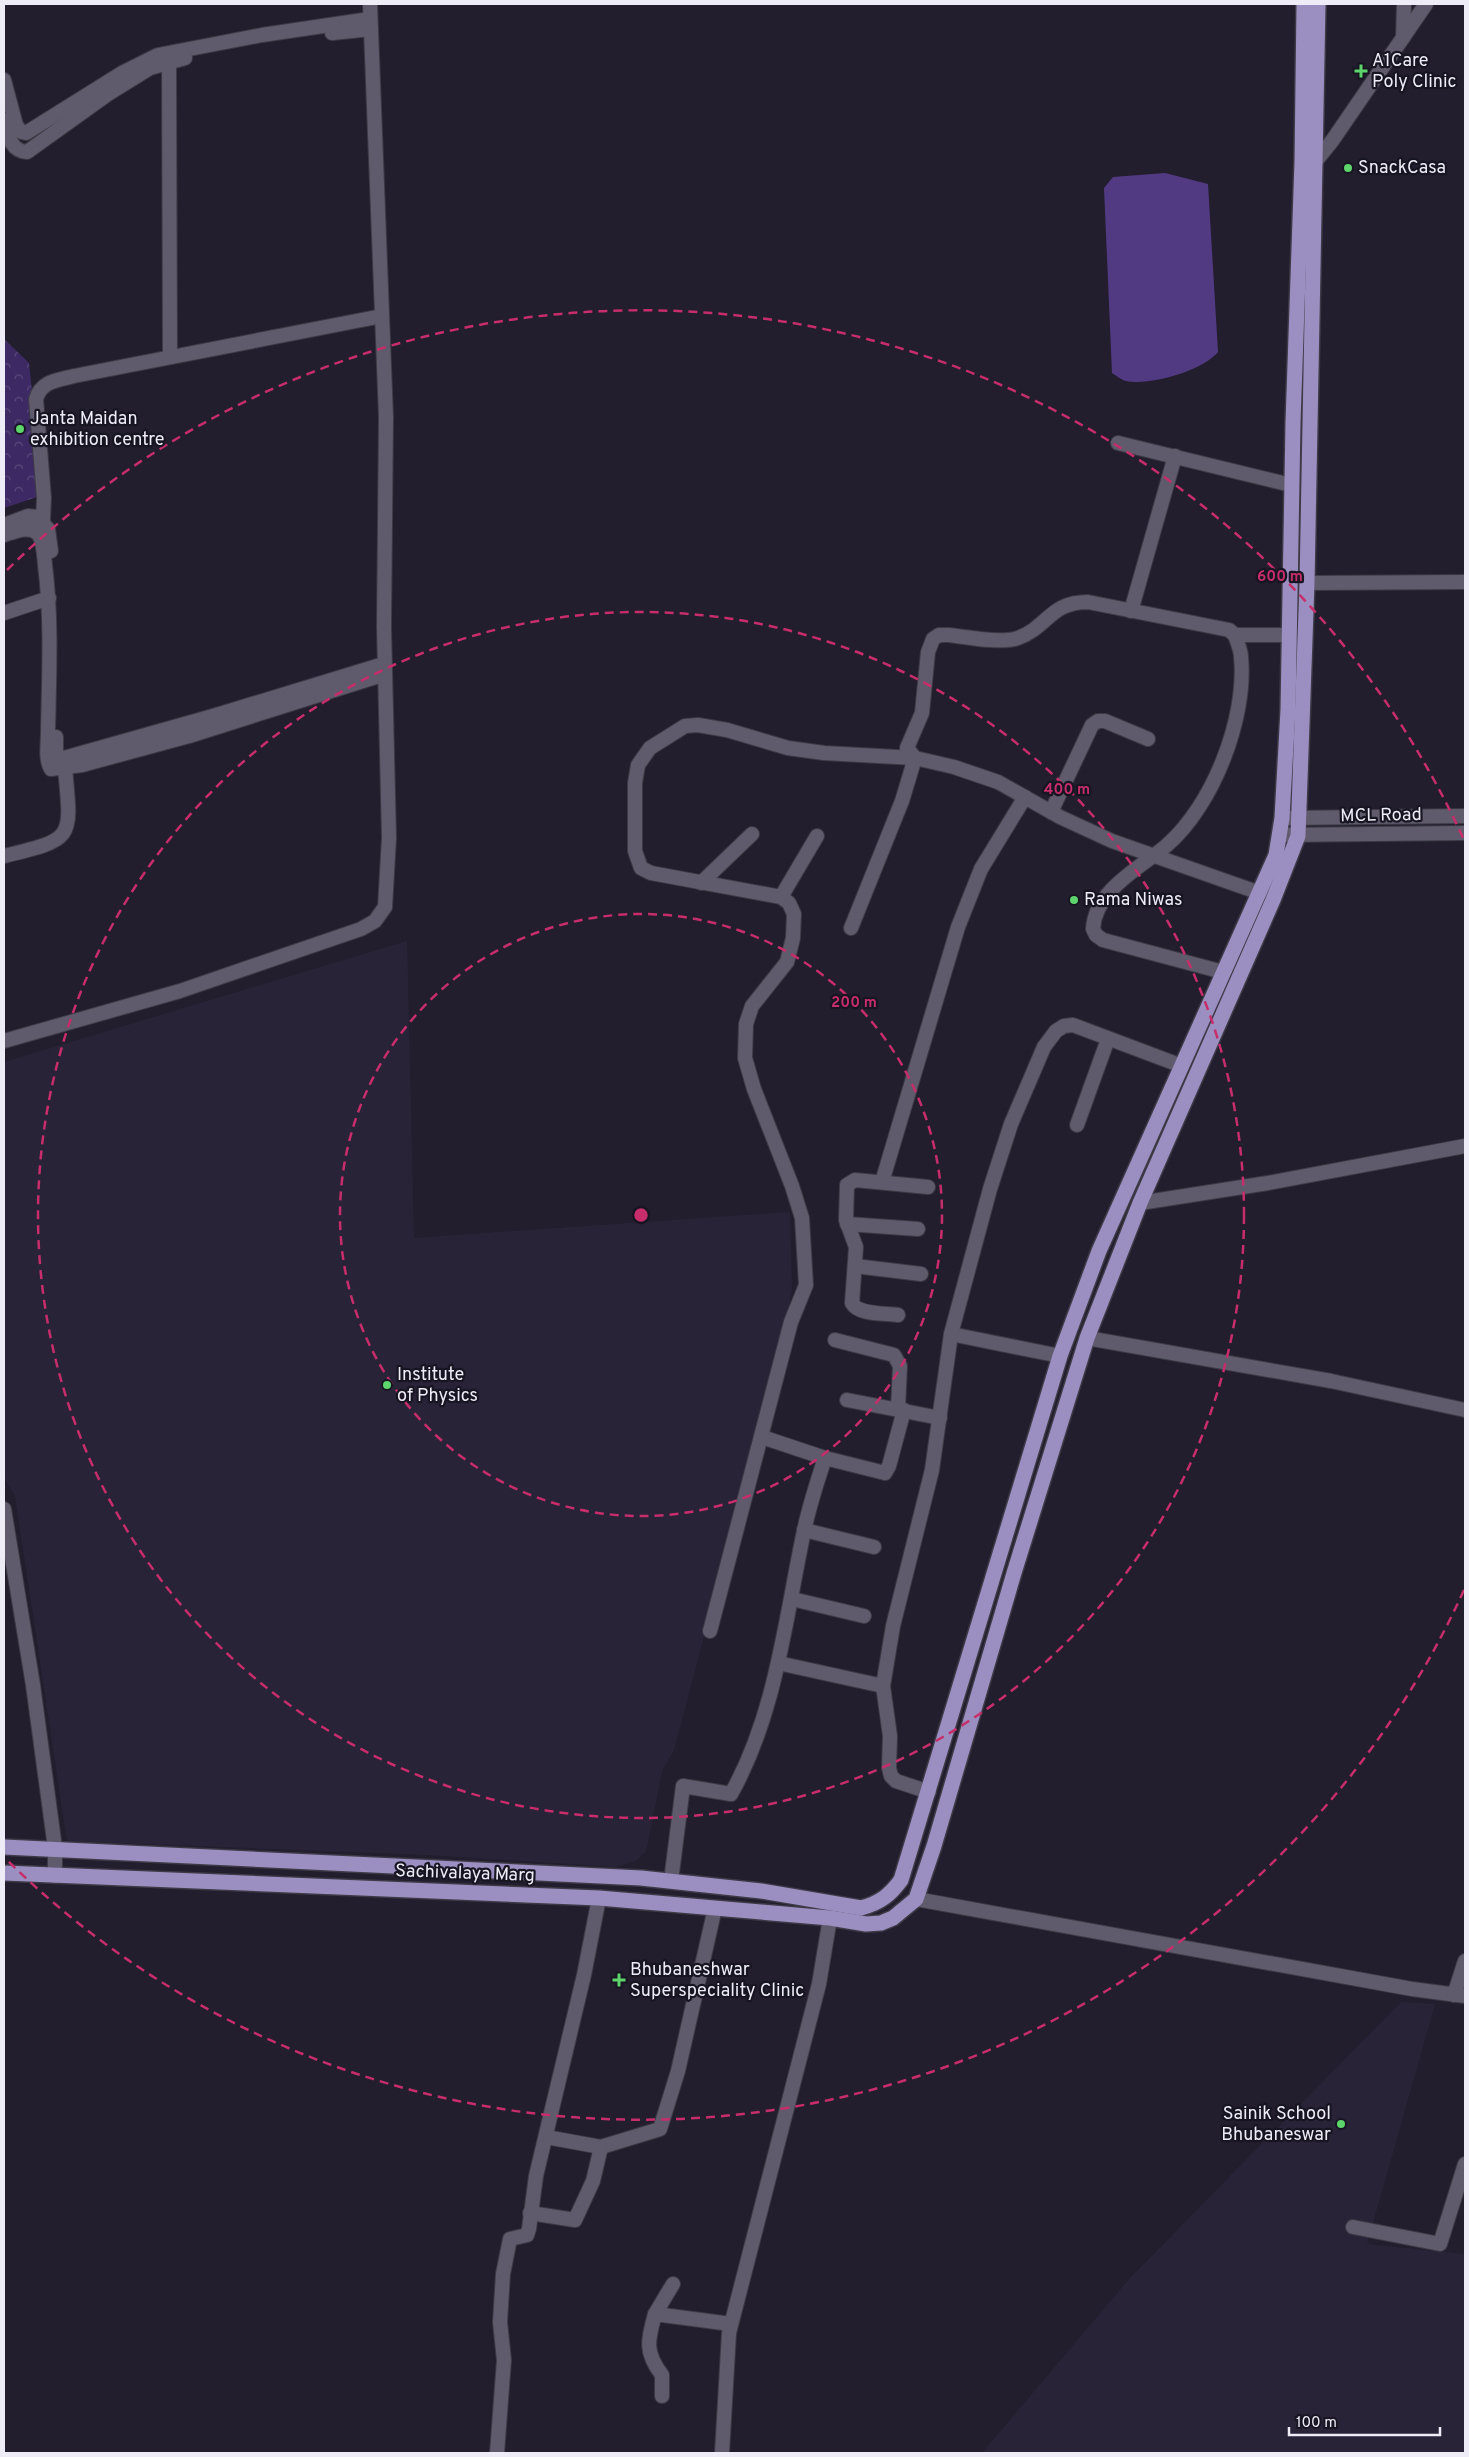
<svg xmlns="http://www.w3.org/2000/svg" width="1469" height="2457" font-family="Overpass,sans-serif">
  <style>
    .built { fill: #292338 }
    .park { fill: url(#park-crowns) }
    .water { fill: #523a83 }
    .lines { fill: none; stroke-linecap: round; stroke-linejoin: round }
    .minor-casing { stroke: #3d3a46; stroke-width: 16 }
    .major-casing { stroke: #3d3a46; stroke-width: 18 }
    .minor { stroke: #5f5b6c; stroke-width: 14 }
    .major { stroke: #9b8ec0; stroke-width: 15 }
    .ring { fill: none; stroke: #c62d6a; stroke-width: 2.5; stroke-dasharray: 9 6 }
    .poi-dot { fill: #5ed56c; stroke: #181523; stroke-width: 2 }
    .labels { text-anchor: middle; dominant-baseline: central; stroke-width: 4.5; stroke-linejoin: round; paint-order: stroke }
    .poi-label { font-size: 18px; fill: #eeecf6; stroke: #181523; text-anchor: start }
    .street-label { font-size: 18px; fill: #eeecf6; stroke: #181523 }
    .centre { fill: #c62d6a; stroke: #181523; stroke-width: 2.5 }
    .ring-label { font-size: 15px; text-anchor: middle; font-weight: bold; fill: #c62d6a; stroke: #181523; stroke-width: 4.5; stroke-linejoin: round; paint-order: stroke }
  </style>
  <defs>
    <pattern id="park-crowns" width="20" height="18" patternUnits="userSpaceOnUse" patternTransform="scale(1.25)"><rect width="20" height="18" fill="#3d2a64"/><path d="M2 6a3 3 0 1 1 6 0M12 15a3 3 0 1 1 6 0" fill="none" stroke="#59497b"/></pattern>
  </defs>
  <rect width="100%" height="100%" fill="#221e2d"/>
  <!-- built -->
  <g class="built">
    <path d="M 407,941 L 414,1238 L 790,1212 L 792,1290 L 779,1353 L 674,1750 L 662,1771 L 646,1851 L 637,1860 L 616,1867 L 428,1855 L 67,1841 L 15,1496 L 4,1477 L 4,1062 Z"/>
    <path d="M 1401,2002 L 1435,2004 L 1367,2244 L 1465,2254 L 1465,2453 L 982,2453 L 1129,2279 Z"/>
  </g>
  <!-- park -->
  <path class="park" d="M 4,339 L 29,363 L 43,495 L 4,508 Z"/>
  <!-- water -->
  <path class="water" d="M 1165,173 L 1208,184 L 1218,352 C 1202,371 1150,386 1126,381 C 1121,380 1116,375 1112,373 L 1104,188 L 1113,177 Z"/>
  <g class="lines">
    <defs>
      <g id="minor">
        <path d="M 332,33 L 371,29"/>
        <path d="M 1403,38 L 1404,4"/>
        <path d="M 169,63 L 170,357"/>
        <path d="M 4,80 L 16,125 L 21,132 L 26,133 L 122,73 L 158,55 L 262,35 L 370,19"/>
        <path d="M 4,120 C 8,134 10,151 27,152 L 108,94 L 150,68 L 185,58"/>
        <path d="M 1309,162 L 1315,162 L 1332,141 L 1426,4"/>
        <path d="M 1118,443 L 1291,485"/>
        <path d="M 43,520 L 44,498 L 36,399 C 41,381 58,380 74,376 L 382,316"/>
        <path d="M 4,525 L 28,516 L 37,517 L 48,529 L 51,551"/>
        <path d="M 4,535 C 14,532 31,524 39,535 C 44,543 44,557 45,565 C 52,621 49,676 48,732 C 48,743 45,760 51,769 L 82,765 L 189,736 L 385,674"/>
        <path d="M 1307,583 L 1465,582"/>
        <path d="M 1131,611 L 1175,456"/>
        <path d="M 4,613 L 49,598"/>
        <path d="M 1235,635 L 1288,635"/>
        <path d="M 56,737 L 56,752 L 58,757 L 64,758 L 213,716 L 384,664"/>
        <path d="M 1051,812 L 1092,725 L 1098,721 L 1105,721 L 1148,739"/>
        <path d="M 1282,818 L 1465,816"/>
        <path d="M 1280,835 L 1465,833"/>
        <path d="M 4,856 C 74,839 72,840 65,769"/>
        <path d="M 701,883 L 752,834"/>
        <path d="M 781,897 L 817,836"/>
        <path d="M 851,928 L 902,801 L 915,758 L 907,748 L 922,713 L 928,652 L 933,639 L 939,635 L 949,635 C 966,637 1002,644 1018,638 C 1048,627 1050,602 1088,602 L 1229,630 L 1235,635 C 1237,642 1241,650 1241,657 C 1247,718 1213,806 1166,846 C 1140,868 1095,890 1093,929 L 1096,935 L 1103,940 L 1223,972"/>
        <path d="M 4,1041 L 180,991 L 361,929 L 375,921 L 385,907 L 389,838 L 384,627 L 386,417 L 370,4"/>
        <path d="M 1077,1125 L 1108,1039"/>
        <path d="M 882,1182 L 958,927 L 981,869 L 1025,797"/>
        <path d="M 1140,1203 L 1268,1183 L 1465,1146"/>
        <path d="M 847,1224 L 918,1229"/>
        <path d="M 855,1266 L 921,1274"/>
        <path d="M 898,1315 C 885,1313 858,1315 852,1303 L 856,1247 L 846,1220 L 847,1185 L 855,1180 L 928,1187"/>
        <path d="M 951,1334 L 1060,1356"/>
        <path d="M 1087,1338 L 1331,1381 L 1465,1410"/>
        <path d="M 835,1340 L 894,1355 L 900,1366 L 898,1409"/>
        <path d="M 847,1400 L 940,1418"/>
        <path d="M 762,1437 L 825,1458 L 885,1473 L 889,1466 L 904,1410"/>
        <path d="M 4,1509 L 33,1685 L 55,1848 L 55,1876"/>
        <path d="M 804,1530 L 874,1547"/>
        <path d="M 792,1599 L 864,1616"/>
        <path d="M 710,1631 L 791,1322 L 806,1285 L 802,1218 L 792,1186 L 754,1089 L 745,1058 L 746,1024 L 752,1006 L 787,962 L 793,938 L 794,914 L 789,903 L 781,897 L 651,873 L 641,868 L 635,851 L 635,783 L 638,765 L 650,748 L 685,726 L 698,725 L 727,730 L 788,748 L 824,753 L 915,758 L 954,767 L 998,782 L 1060,817 L 1112,841 L 1260,893"/>
        <path d="M 778,1663 L 883,1686"/>
        <path d="M 929,1792 L 896,1781 L 891,1776 L 889,1768 L 890,1736 L 883,1686 L 893,1626 L 932,1470 L 951,1334 L 990,1189 L 1011,1124 L 1044,1047 L 1056,1031 L 1064,1026 L 1073,1025 L 1182,1066"/>
        <path d="M 671,1881 L 683,1786 L 731,1794 C 776,1714 785,1620 804,1531 C 809,1507 817,1482 825,1458"/>
        <path d="M 916,1899 L 1412,1989 L 1465,1996"/>
        <path d="M 1454,1995 L 1465,1961"/>
        <path d="M 546,2137 L 601,2147 L 660,2129 L 678,2071 L 715,1908"/>
        <path d="M 530,2213 L 575,2220 L 593,2181 L 601,2147"/>
        <path d="M 1353,2227 L 1440,2244 L 1465,2164"/>
        <path d="M 655,2314 L 673,2284"/>
        <path d="M 662,2396 L 662,2375 C 644,2352 648,2339 655,2314 L 731,2324"/>
        <path d="M 497,2453 L 504,2360 L 500,2322 L 503,2274 L 510,2239 L 527,2235 L 529,2229 L 536,2176 L 584,1975 L 599,1898"/>
        <path d="M 722,2453 L 729,2333 L 819,1984 L 830,1918"/>
      </g>
      <g id="major">
        <path d="M 4,1847 L 641,1878 L 761,1891 L 861,1908 C 880,1903 890,1895 901,1880 L 1060,1356 L 1099,1251 L 1276,855 L 1282,818 L 1288,710 L 1293,423 L 1302,162 L 1304,4"/>
        <path d="M 4,1873 L 599,1898 L 830,1918 L 866,1924 L 881,1923 L 893,1918 L 916,1899 L 934,1846 L 1014,1573 L 1087,1338 L 1140,1203 L 1273,900 L 1298,836 L 1307,583 L 1318,4"/>
      </g>
    </defs>
    <!-- minor casing -->
    <use href="#minor" class="minor-casing"/>
    <!-- major casing -->
    <use href="#major" class="major-casing"/>
    <!-- minor -->
    <use href="#minor" class="minor"/>
    <!-- major -->
    <use href="#major" class="major"/>
  </g>
  <!-- distance rings -->
  <g class="ring">
    <circle cx="641" cy="1215" r="301"/>
    <circle cx="641" cy="1215" r="603"/>
    <path d="M1464 1590A904 904 0 0 1 7 1860M7 570A904 904 0 0 1 1464 840"/>
  </g>
  <!-- markers -->
  <g class="poi-dot">
    <path d="M1358.5 63.5h5v5h5v5h-5v5h-5v-5h-5v-5h5z"/>
    <circle cx="1348" cy="168" r="5"/>
    <circle cx="20" cy="429" r="5"/>
    <circle cx="1074" cy="900" r="5"/>
    <circle cx="387" cy="1385" r="5"/>
    <path d="M616.5 1972.5h5v5h5v5h-5v5h-5v-5h-5v-5h5z"/>
    <circle cx="1341" cy="2124" r="5"/>
  </g>
  <g class="labels">
    <!-- poi labels -->
    <g class="poi-label">
      <text x="1372" y="61">A1Care<tspan x="1372" dy="21">Poly Clinic</tspan></text>
      <text x="1358" y="168">SnackCasa</text>
      <text x="30" y="419">Janta Maidan<tspan x="30" dy="21">exhibition centre</tspan></text>
      <text x="1084" y="900">Rama Niwas</text>
      <text x="397" y="1375">Institute<tspan x="397" dy="21">of Physics</tspan></text>
      <text x="630" y="1970">Bhubaneshwar<tspan x="630" dy="21">Superspeciality Clinic</tspan></text>
      <text x="1331" y="2114" text-anchor="end">Sainik School<tspan x="1331" dy="21">Bhubaneswar</tspan></text>
    </g>
    <!-- street labels -->
    <g class="street-label">
      <text transform="translate(1381 816) rotate(-1)">MCL Road</text>
      <text transform="translate(465 1874) rotate(2)">Sachivalaya Marg</text>
    </g>
  </g>
  <circle cx="641" cy="1215" r="8" class="centre"/>
  <g class="ring-label">
    <text x="1280" y="581">600 m</text>
    <text x="1067" y="794">400 m</text>
    <text x="854" y="1007">200 m</text>
  </g>
  <!-- border -->
  <rect width="1469" height="2457" fill="none" stroke="#eeecf6" stroke-width="10"/>
  <!-- scale -->
  <path d="M1289 2427v8h151v-8" fill="none" stroke="#eeecf6" stroke-width="2.5"/>
  <text x="1296" y="2427" font-size="15" fill="#eeecf6" stroke="#181523" stroke-width="4" paint-order="stroke">100 m</text>
</svg>
